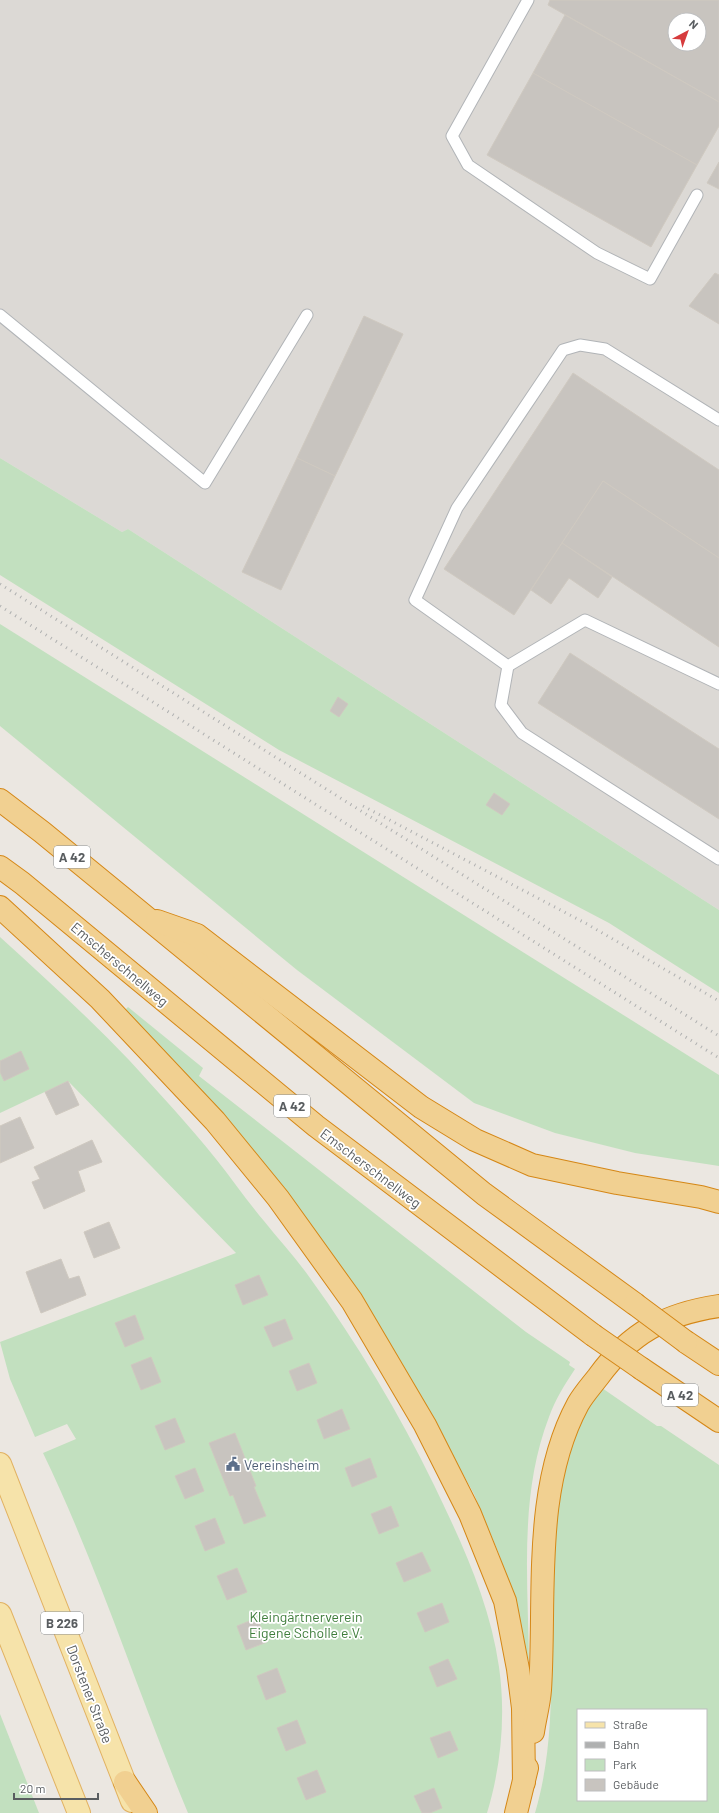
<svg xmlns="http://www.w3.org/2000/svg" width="719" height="1813" font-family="Barlow,sans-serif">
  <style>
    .industrial { fill: #dcd9d5; fill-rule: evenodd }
    .green { fill: #c2e0bf; fill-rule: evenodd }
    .building { fill: #c8c4bf; stroke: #cfc9c0; fill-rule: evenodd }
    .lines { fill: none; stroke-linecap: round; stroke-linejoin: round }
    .service-casing { stroke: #b1b4b7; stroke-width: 13 }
    .primary-casing { stroke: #e2b262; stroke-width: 24 }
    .motorway-casing { stroke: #d58716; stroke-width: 24 }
    .service { stroke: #fff; stroke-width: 11 }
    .primary { stroke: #f6e3aa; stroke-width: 22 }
    .motorway { stroke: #f1d091; stroke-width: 22 }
    .rail { stroke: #afb0b0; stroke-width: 3; stroke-dasharray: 1 5; stroke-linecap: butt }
    .motorway-bridge-casing { stroke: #d58716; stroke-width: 24; stroke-linecap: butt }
    .motorway-bridge { stroke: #f1d091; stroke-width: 22 }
    .labels { text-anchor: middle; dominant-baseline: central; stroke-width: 3.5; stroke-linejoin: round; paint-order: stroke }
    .shield { fill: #fff; stroke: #8b8e90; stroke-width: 1 }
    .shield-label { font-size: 13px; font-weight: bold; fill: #595d60 }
    .street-label { font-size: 14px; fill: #595d60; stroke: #fff }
    .service-label { font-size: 14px; fill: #4e5e75; stroke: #fff; text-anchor: start }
    .park-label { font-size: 14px; fill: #3f7d3c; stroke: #fff }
  </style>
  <rect width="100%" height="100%" fill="#ebe7e1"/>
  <!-- industrial -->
  <path class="industrial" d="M 0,0 L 719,0 L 719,910 L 128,529 L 122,532 L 0,458 ZM 675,20 L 699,20 L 699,44 L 675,44 Z"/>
  <!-- green -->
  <g class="green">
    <path d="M 0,458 L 122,532 L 128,529 L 719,910 L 719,993 L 609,923 L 279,750 L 0,575 Z"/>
    <path d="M 0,624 L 719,1075 L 719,1166 L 635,1153 L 555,1133 L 474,1103 L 297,970 L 0,726 Z"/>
    <path d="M 0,937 C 44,977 88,1017 129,1060 C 158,1092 189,1125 216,1159 C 232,1179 247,1201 264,1221 C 279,1240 296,1258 310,1278 C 357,1343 399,1413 434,1485 C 462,1543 490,1603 499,1667 C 506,1716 501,1767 487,1813 L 188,1813 C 138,1694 99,1569 43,1453 L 76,1439 L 67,1424 L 35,1437 L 10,1379 L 0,1342 L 236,1253 L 68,1081 L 0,1113 Z"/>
    <path d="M 128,1007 L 203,1068 L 199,1076 L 526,1332 L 570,1362 L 569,1365 L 575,1369 C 565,1384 555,1400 549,1417 C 519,1495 528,1580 529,1662 L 514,1599 L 499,1554 L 474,1494 L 422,1400 L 210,1100 L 125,1010 Z"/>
    <path d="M 602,1388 L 657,1426 L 661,1426 L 719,1465 L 719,1813 L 535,1813 C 557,1739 550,1660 551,1584 C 551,1569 554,1554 555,1539 C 556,1524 556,1508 558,1493 C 565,1456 579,1419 602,1388 ZM 578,1710 L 706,1710 L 706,1800 L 578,1800 Z"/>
    <path d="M 0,1714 L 39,1813 L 0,1813 Z"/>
  </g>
  <!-- building -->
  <g class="building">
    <path d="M 550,0 L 719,0 L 719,102 L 548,5 ZM 675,20 L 699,20 L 699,44 L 675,44 Z"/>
    <path d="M 565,15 L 719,102 L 719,126 L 697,165 L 533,73 Z"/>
    <path d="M 533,73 L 697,165 L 651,247 L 487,155 Z"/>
    <path d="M 719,162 L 719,189 L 707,183 Z"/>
    <path d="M 715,273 L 719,275 L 719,324 L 689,306 Z"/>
    <path d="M 364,316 L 403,334 L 335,476 L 297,458 Z"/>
    <path d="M 573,373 L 719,470 L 719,558 L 603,481 L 514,615 L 444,569 Z"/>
    <path d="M 297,458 L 335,476 L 281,590 L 242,572 Z"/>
    <path d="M 603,481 L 719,558 L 719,647 L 562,543 Z"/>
    <path d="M 562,543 L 612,577 L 598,598 L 569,578 L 551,604 L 531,590 Z"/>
    <path d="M 570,653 L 719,749 L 719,819 L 538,703 Z"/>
    <path d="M 338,697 L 348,704 L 339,717 L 330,711 Z"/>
    <path d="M 494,793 L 510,804 L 502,815 L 486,805 Z"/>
    <path d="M 21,1051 L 29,1069 L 4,1081 L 0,1072 L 0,1061 Z"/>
    <path d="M 68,1081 L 79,1105 L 56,1115 L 45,1092 Z"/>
    <path d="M 20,1117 L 34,1148 L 0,1163 L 0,1126 Z"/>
    <path d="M 92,1140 L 102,1162 L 78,1171 L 85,1191 L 44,1209 L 32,1182 L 40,1179 L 34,1167 Z"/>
    <path d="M 109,1222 L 120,1248 L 94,1258 L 84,1232 Z"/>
    <path d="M 61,1259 L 69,1279 L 79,1276 L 86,1295 L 41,1313 L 26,1272 Z"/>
    <path d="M 259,1275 L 268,1295 L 243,1305 L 235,1285 Z"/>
    <path d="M 135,1315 L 144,1339 L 125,1347 L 115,1323 Z"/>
    <path d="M 285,1319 L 293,1339 L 273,1347 L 264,1327 Z"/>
    <path d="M 151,1357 L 161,1382 L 141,1390 L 131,1365 Z"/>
    <path d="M 309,1363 L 317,1383 L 297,1391 L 289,1371 Z"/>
    <path d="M 342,1409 L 350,1429 L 324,1439 L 317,1420 Z"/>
    <path d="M 175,1418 L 185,1442 L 165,1450 L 155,1426 Z"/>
    <path d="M 235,1433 L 256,1486 L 254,1487 L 266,1516 L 244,1524 L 233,1495 L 230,1496 L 209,1443 Z"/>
    <path d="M 370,1458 L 377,1477 L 352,1487 L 345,1468 Z"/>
    <path d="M 195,1468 L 204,1491 L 185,1499 L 175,1476 Z"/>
    <path d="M 391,1506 L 399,1526 L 379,1534 L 371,1514 Z"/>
    <path d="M 215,1518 L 225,1543 L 205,1551 L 195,1526 Z"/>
    <path d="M 422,1552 L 431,1571 L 404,1582 L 396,1563 Z"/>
    <path d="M 237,1568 L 247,1592 L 227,1600 L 217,1576 Z"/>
    <path d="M 442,1603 L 449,1622 L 425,1632 L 417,1613 Z"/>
    <path d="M 257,1618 L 267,1642 L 246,1650 L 237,1626 Z"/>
    <path d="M 448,1659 L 457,1679 L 437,1687 L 429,1667 Z"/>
    <path d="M 277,1668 L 286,1692 L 266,1700 L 257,1676 Z"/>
    <path d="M 297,1720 L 306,1743 L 286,1751 L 277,1728 Z"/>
    <path d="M 450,1731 L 458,1750 L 438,1758 L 430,1738 Z"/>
    <path d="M 317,1770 L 326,1792 L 306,1800 L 297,1778 Z"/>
    <path d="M 434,1788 L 442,1808 L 430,1813 L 422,1813 L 414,1796 Z"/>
  </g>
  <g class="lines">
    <defs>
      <g id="service">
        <path d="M 528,0 L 452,136 L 468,165 L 597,253 L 650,279 L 697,195"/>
        <path d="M 0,315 L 205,483 L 307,315"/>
        <path d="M 719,420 L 605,349 L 580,345 L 563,350 L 457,508 L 415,600 L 508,666 L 501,705 L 522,733 L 719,859"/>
        <path d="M 508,666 L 585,620 L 719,684"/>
      </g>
      <g id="primary">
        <path d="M 0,1464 L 132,1801"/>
        <path d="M 0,1614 L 79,1813"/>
      </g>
      <g id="motorway">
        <path d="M 0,800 L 42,832 L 484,1194 L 635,1304"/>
        <path d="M 0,867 L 22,883 L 316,1126 L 593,1335"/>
        <path d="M 0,907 L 100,999 L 215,1121 L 278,1198 L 352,1301 L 425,1425 L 470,1514 L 505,1601 L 518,1669 L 523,1708 L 524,1782"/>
        <path d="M 157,921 L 197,935 L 421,1107 L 475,1140 L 532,1165 L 617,1183 L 701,1197 L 719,1202"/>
        <path d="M 686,1342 L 719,1364"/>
        <path d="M 642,1369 L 719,1421"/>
        <path d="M 533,1732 C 535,1718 539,1704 540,1690 C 546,1597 532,1489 578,1404 C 583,1395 591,1386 598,1377 C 630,1333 665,1314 719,1306"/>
        <path d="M 125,1782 L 146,1813"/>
        <path d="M 516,1813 L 527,1768"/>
      </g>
    </defs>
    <!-- service casing -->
    <use href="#service" class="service-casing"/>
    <!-- primary casing -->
    <use href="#primary" class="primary-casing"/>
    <!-- motorway casing -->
    <use href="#motorway" class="motorway-casing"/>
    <!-- service -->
    <use href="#service" class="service"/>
    <!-- primary -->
    <use href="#primary" class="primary"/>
    <!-- motorway -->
    <use href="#motorway" class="motorway"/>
    <!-- rail -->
    <g class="rail">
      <path d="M 0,584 L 719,1036"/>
      <path d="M 0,606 L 719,1058"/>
      <path d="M 363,806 L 587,924 L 719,1001"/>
    </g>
    <defs>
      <g id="motorway-bridge">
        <path d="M 635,1304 L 686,1342"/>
        <path d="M 593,1335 L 642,1369"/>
      </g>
    </defs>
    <!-- motorway-bridge casing -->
    <use href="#motorway-bridge" class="motorway-bridge-casing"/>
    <!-- motorway-bridge -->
    <use href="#motorway-bridge" class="motorway-bridge"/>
  </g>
  <!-- icons -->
  <defs>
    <symbol id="civic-bare" viewBox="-9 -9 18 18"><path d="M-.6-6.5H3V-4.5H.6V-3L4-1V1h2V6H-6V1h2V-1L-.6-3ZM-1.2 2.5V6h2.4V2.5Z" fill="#5c6f8a" stroke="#fff" stroke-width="2.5" paint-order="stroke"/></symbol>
  </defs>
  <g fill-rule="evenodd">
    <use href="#civic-bare" x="223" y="1454" width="20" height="20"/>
  </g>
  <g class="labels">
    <!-- shield labels -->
    <g class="shield">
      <rect x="54" y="846" width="36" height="22" rx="3"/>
      <rect x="274" y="1095" width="36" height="22" rx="3"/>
      <rect x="662" y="1384" width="36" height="22" rx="3"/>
      <rect x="41" y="1612" width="42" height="22" rx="3"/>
    </g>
    <g class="shield-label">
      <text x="72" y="857">A 42</text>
      <text x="292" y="1106">A 42</text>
      <text x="680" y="1395">A 42</text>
      <text x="62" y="1623">B 226</text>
    </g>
    <!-- street labels -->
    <g class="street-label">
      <text transform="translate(120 964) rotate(40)">Emscherschnellweg</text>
      <text transform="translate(371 1168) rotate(37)">Emscherschnellweg</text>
      <text transform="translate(90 1694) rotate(69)">Dorstener Straße</text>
    </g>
    <!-- service labels -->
    <g class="service-label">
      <text x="244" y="1464">Vereinsheim</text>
    </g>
    <!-- park labels -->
    <g class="park-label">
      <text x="306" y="1616">Kleingärtnerverein<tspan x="306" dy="16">Eigene Scholle e.V.</tspan></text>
    </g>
  </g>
  <!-- legend -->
  <rect x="577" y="1709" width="130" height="92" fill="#ffffff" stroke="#bdbebf"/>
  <rect x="585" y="1722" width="20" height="6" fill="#f6e3aa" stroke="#bdbebf"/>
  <text x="613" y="1729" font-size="12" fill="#595d60">Straße</text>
  <rect x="585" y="1742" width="20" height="6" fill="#afb0b0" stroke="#bdbebf"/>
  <text x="613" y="1749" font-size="12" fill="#595d60">Bahn</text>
  <rect x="585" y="1759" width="20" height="12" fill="#c2e0bf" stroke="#bdbebf"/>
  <text x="613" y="1769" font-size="12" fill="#595d60">Park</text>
  <rect x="585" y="1779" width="20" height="12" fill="#c8c4bf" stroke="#bdbebf"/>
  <text x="613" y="1789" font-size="12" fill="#595d60">Gebäude</text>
  <!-- north arrow -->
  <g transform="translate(687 32) rotate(41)"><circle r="19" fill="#ffffff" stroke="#bdbebf"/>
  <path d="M0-3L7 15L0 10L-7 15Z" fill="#d63b3d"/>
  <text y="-6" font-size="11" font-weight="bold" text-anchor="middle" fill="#595d60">N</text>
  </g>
  <!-- scale -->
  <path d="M14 1793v6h84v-6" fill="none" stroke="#595d60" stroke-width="2"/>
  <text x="20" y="1793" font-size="12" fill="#595d60" stroke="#ffffff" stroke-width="3" paint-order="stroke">20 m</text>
</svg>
